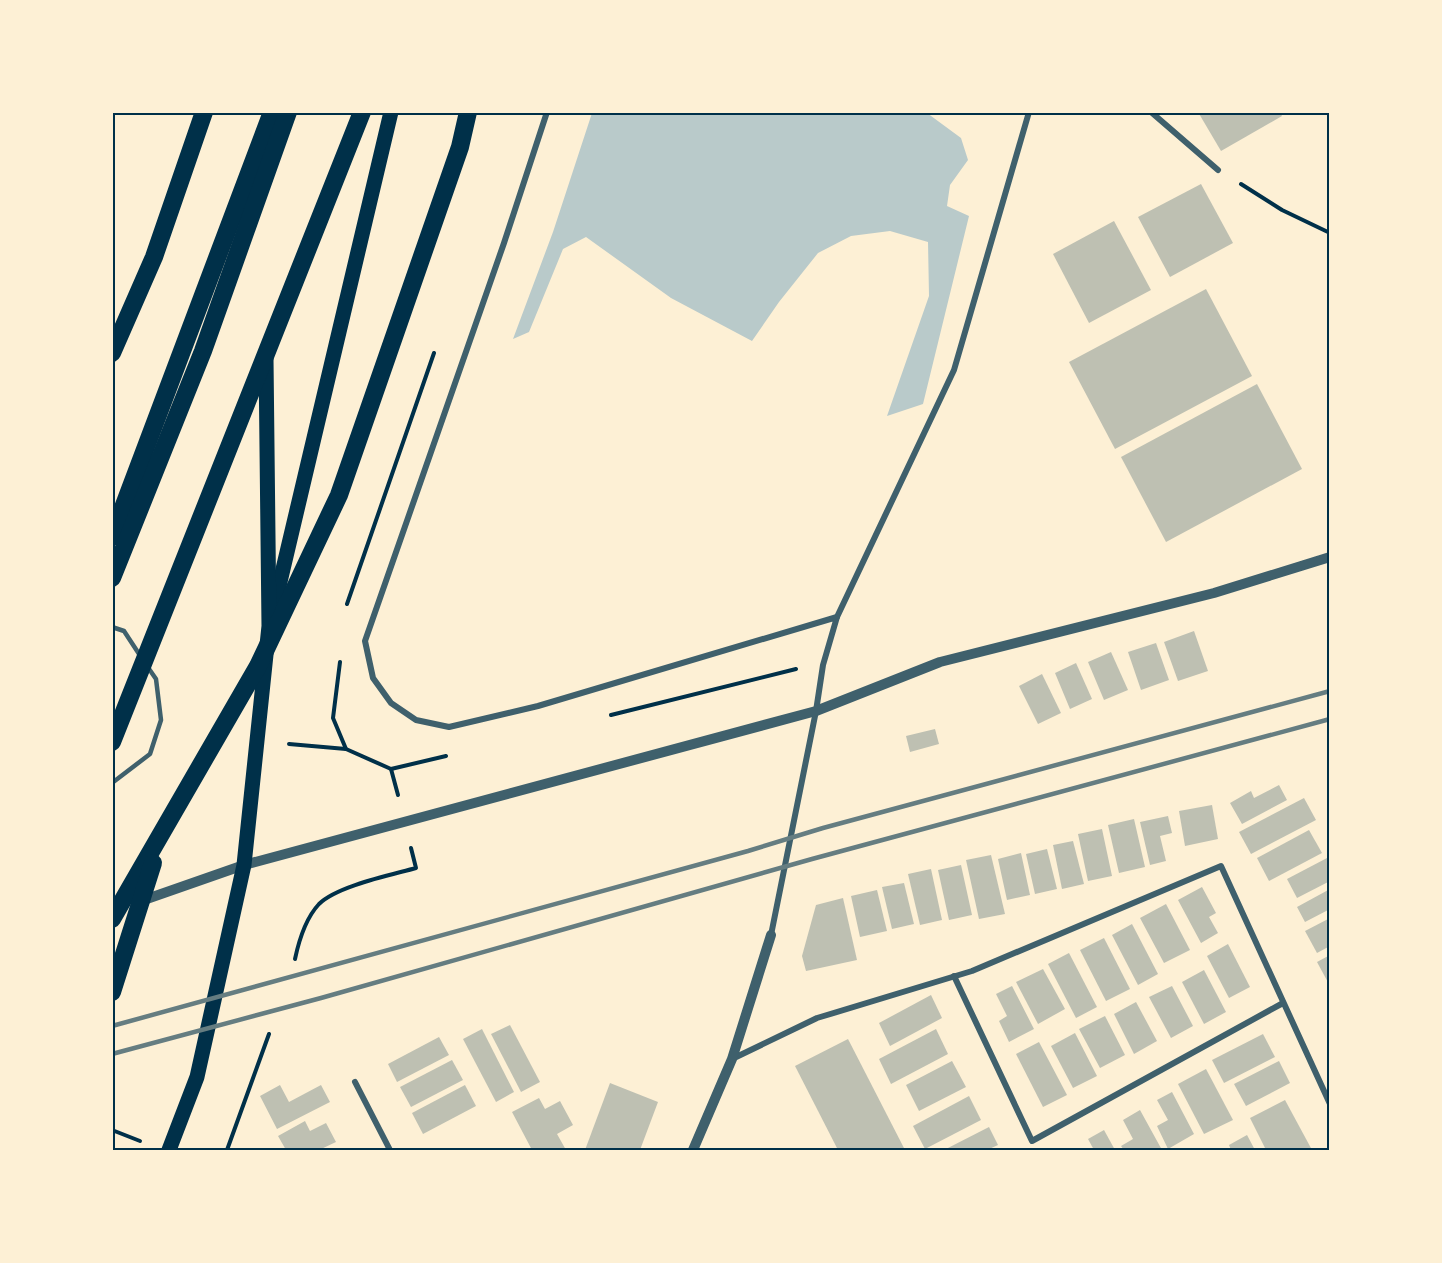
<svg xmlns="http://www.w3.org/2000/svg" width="1442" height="1263" font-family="'Golos Text',sans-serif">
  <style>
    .green { fill: #b9caca }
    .building { fill: #bec0b2 }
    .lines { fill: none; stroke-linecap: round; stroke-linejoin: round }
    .path { stroke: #003049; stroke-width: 4 }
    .service { stroke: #3f606c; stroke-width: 4.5 }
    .minor { stroke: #3f606c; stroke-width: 6 }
    .tertiary { stroke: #3f606c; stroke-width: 10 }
    .primary { stroke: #003049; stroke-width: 15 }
    .motorway { stroke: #003049; stroke-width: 18 }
    .rail { stroke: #657d81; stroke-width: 4.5 }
    .neatline { fill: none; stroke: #003049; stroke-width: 2 }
  </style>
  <rect width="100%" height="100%" fill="#fdf0d5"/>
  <!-- green -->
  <path class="green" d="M 592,113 L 927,113 L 961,138 L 968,160 L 950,185 L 947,206 L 969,216 L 923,404 L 887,416 L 929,296 L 928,242 L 890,231 L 851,236 L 818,253 L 779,302 L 752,341 L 671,298 L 586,237 L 563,249 L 529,332 L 513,339 L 553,232 Z"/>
  <!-- building -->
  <g class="building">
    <path d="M 1198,112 L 1280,112 L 1282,116 L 1221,151 Z"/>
    <path d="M 1201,184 L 1233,243 L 1170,277 L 1138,217 Z"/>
    <path d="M 1114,221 L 1151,290 L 1089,323 L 1053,254 Z"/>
    <path d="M 1206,289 L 1252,376 L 1115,449 L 1069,362 Z"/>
    <path d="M 1257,384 L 1302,469 L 1166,542 L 1121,457 Z"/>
    <path d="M 1194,631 L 1208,671 L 1178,681 L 1164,642 Z"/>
    <path d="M 1156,643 L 1169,680 L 1141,690 L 1128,652 Z"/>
    <path d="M 1111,652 L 1128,690 L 1104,700 L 1088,662 Z"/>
    <path d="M 1076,663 L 1092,699 L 1070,709 L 1055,673 Z"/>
    <path d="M 1042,674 L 1061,713 L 1038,724 L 1019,686 Z"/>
    <path d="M 935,729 L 939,744 L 910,752 L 906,736 Z"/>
    <path d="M 1279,785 L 1287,800 L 1242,824 L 1230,803 L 1251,791 L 1254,798 Z"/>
    <path d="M 1304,798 L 1316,820 L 1251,854 L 1239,832 Z"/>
    <path d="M 1212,805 L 1218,839 L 1185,846 L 1179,811 Z"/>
    <path d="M 1168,816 L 1172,833 L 1160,836 L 1166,861 L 1150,865 L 1140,822 Z"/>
    <path d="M 1134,819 L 1145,867 L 1119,873 L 1108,825 Z"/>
    <path d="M 1102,829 L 1112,876 L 1088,881 L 1078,834 Z"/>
    <path d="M 1309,830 L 1322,853 L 1269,881 L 1257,858 Z"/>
    <path d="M 1073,841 L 1084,884 L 1062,889 L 1053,845 Z"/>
    <path d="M 1047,849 L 1057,889 L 1035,894 L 1026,854 Z"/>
    <path d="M 1021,853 L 1030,895 L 1007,900 L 998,859 Z"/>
    <path d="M 991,855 L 1005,914 L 979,919 L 966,860 Z"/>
    <path d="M 1327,858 L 1330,863 L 1330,881 L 1297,898 L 1287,879 Z"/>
    <path d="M 961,865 L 972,915 L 949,920 L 938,870 Z"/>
    <path d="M 931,869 L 942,920 L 920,925 L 908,874 Z"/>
    <path d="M 904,883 L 914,924 L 892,929 L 882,887 Z"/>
    <path d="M 1202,887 L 1216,913 L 1209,917 L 1218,933 L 1201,943 L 1178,900 Z"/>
    <path d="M 1330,889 L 1330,909 L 1305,922 L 1297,907 Z"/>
    <path d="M 877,890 L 887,931 L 860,937 L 851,896 Z"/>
    <path d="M 843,898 L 857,960 L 806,971 L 802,956 L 816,905 Z"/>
    <path d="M 1166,904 L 1190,950 L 1164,963 L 1140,918 Z"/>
    <path d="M 1330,918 L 1330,946 L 1317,953 L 1305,931 Z"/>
    <path d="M 1132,924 L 1158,974 L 1138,985 L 1112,935 Z"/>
    <path d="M 1104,938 L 1130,989 L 1106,1001 L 1080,950 Z"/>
    <path d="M 1228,944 L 1250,987 L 1229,998 L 1207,956 Z"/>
    <path d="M 1069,953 L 1097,1007 L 1076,1018 L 1048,964 Z"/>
    <path d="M 1330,955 L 1330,986 L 1317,962 Z"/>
    <path d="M 1043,969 L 1065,1009 L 1038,1024 L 1016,982 Z"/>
    <path d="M 1204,970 L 1226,1012 L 1204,1024 L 1182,982 Z"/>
    <path d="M 1012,986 L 1034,1029 L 1009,1042 L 999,1021 L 1007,1016 L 996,994 Z"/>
    <path d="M 1172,986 L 1193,1026 L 1171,1038 L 1149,997 Z"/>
    <path d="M 931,995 L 942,1018 L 890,1046 L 879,1023 Z"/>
    <path d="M 1136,1002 L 1157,1041 L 1134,1054 L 1114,1014 Z"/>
    <path d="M 1105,1016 L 1125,1055 L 1100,1068 L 1079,1029 Z"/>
    <path d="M 510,1025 L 540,1082 L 521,1092 L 491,1034 Z"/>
    <path d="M 482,1029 L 514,1092 L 496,1102 L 463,1039 Z"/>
    <path d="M 936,1029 L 948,1054 L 891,1084 L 879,1059 Z"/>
    <path d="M 1075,1033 L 1097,1076 L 1073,1088 L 1051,1046 Z"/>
    <path d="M 1263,1034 L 1275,1057 L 1224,1083 L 1212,1060 Z"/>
    <path d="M 439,1037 L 449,1055 L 397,1082 L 388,1064 Z"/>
    <path d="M 848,1039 L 905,1150 L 838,1150 L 795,1066 Z"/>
    <path d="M 1039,1042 L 1067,1095 L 1043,1107 L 1016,1054 Z"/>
    <path d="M 452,1060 L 463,1080 L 411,1107 L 400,1087 Z"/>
    <path d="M 952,1061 L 966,1087 L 919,1111 L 906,1085 Z"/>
    <path d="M 1279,1061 L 1290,1083 L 1246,1106 L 1234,1084 Z"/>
    <path d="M 1206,1069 L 1233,1120 L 1204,1134 L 1178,1084 Z"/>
    <path d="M 610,1083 L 658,1102 L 640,1150 L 585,1150 Z"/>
    <path d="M 280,1085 L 289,1102 L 321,1085 L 330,1102 L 277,1129 L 260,1096 Z"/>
    <path d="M 465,1085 L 476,1106 L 423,1134 L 412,1113 Z"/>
    <path d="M 1172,1092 L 1194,1134 L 1168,1149 L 1157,1126 L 1168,1120 L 1157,1100 Z"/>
    <path d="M 969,1096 L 981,1120 L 925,1149 L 913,1126 Z"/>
    <path d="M 539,1098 L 545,1109 L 560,1101 L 573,1125 L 557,1134 L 566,1150 L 532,1150 L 512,1112 Z"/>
    <path d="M 1285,1100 L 1312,1150 L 1266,1150 L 1250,1118 Z"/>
    <path d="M 1140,1110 L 1162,1150 L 1124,1150 L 1121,1146 L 1133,1139 L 1123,1120 Z"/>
    <path d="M 305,1121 L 310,1131 L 326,1123 L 336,1142 L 319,1150 L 286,1150 L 278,1136 Z"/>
    <path d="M 989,1127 L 998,1145 L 987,1150 L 944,1150 Z"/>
    <path d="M 1104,1130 L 1115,1150 L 1094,1150 L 1088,1139 Z"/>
    <path d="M 1247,1135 L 1255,1150 L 1231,1150 L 1229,1145 Z"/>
  </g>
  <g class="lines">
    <!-- path -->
    <g class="path">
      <path d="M 1241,184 L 1282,210 L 1330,233"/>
      <path d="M 347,604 L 434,353"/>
      <path d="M 340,662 L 333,718 L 346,749 L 391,769 L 446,756"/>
      <path d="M 611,715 L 796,669"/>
      <path d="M 289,744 L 346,749"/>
      <path d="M 391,769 L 398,795"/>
      <path d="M 295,959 C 299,940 305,919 319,904 C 337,886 391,875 416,868 L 411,848"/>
      <path d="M 112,1130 L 140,1141"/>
      <path d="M 227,1150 L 269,1034"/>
    </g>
    <!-- service -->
    <g class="service">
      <path d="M 112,627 L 124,631 L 141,657"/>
      <path d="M 112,783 L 150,754 L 161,720 L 156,679 L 147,666"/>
    </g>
    <!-- minor -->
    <g class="minor">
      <path d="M 547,112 L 504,243 L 365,641 L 373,678 L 391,703 L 416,720 L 449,727 L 538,706 L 837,617 L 823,665 L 816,711 L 771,935"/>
      <path d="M 1151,112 L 1218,170"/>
      <path d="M 837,617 L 954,370 L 1029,112"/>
      <path d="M 954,976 L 1032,1141 L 1283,1003"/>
      <path d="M 732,1059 L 817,1018 L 972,971 L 1221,866 L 1330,1104"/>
      <path d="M 355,1082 L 390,1150"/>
    </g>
    <!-- tertiary -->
    <g class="tertiary">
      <path d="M 141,901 L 244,865 L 816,711 L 940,662 L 1214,593 L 1330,557"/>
      <path d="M 693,1150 L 732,1059 L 771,935"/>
    </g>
    <!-- primary -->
    <g class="primary">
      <path d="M 275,603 L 391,112"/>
      <path d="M 169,1150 L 197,1077 L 244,865 L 269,626 L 266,358"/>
    </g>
    <!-- motorway -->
    <g class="motorway">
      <path d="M 112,353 L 154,257 L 204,112"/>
      <path d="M 112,537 L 272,112"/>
      <path d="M 112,578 L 203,351 L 288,112"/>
      <path d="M 112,742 L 362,112"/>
      <path d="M 112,919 L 258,666 L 339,495 L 460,147 L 468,112"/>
      <path d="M 112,992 L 153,863"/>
    </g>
    <!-- rail -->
    <g class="rail">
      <path d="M 112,1026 L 748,851 L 823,828 L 1330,691"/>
      <path d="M 112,1054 L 321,998 L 812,859 L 1330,719"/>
    </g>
  </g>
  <!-- border -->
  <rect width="1442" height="1263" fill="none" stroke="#fdf0d5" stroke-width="228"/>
  <rect x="114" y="114" width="1214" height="1035" class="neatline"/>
</svg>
